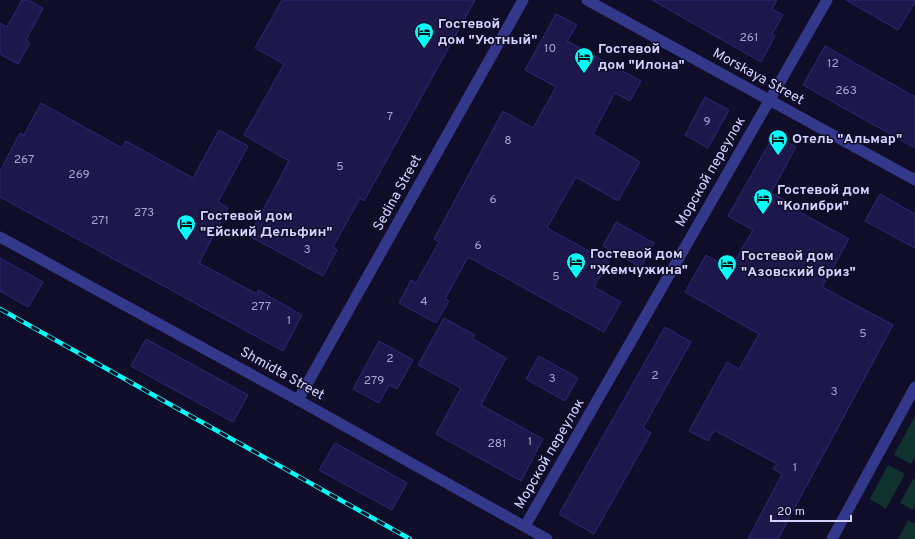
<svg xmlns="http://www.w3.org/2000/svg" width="915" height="539" font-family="Overpass,sans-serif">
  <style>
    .green { fill: #0f322e }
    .building { fill: #1d174b; stroke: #2f2779 }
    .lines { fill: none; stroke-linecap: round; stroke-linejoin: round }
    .minor { stroke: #33388b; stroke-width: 11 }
    .tertiary { stroke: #33388b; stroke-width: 11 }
    .rail-casing { stroke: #00fdfe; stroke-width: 4.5 }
    .rail { stroke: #0f0d28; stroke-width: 3; stroke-dasharray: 9; stroke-linecap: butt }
    .labels { text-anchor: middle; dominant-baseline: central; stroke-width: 3; stroke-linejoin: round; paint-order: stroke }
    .number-label { font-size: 12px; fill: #a6a4d2 }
    .poi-label { font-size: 14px; font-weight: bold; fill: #d4d3ff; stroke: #0f0d28; text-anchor: start }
    .street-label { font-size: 14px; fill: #d4d3ff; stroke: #0f0d28 }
  </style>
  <rect width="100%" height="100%" fill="#0f0d28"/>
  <!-- green -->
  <g class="green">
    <path d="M 915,416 L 915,456 L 911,464 L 894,455 Z"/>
    <path d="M 888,465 L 905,474 L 886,509 L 870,499 Z"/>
    <path d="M 913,479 L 915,480 L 915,505 L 913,510 L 900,503 Z"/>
    <path d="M 908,520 L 915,524 L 915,539 L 898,539 Z"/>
  </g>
  <!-- building -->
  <g class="building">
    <path d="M 22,0 L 28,0 L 43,8 L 26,40 L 30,43 L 18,64 L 0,54 L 0,23 L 7,27 Z"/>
    <path d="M 282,0 L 475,0 L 364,201 L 360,198 L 333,247 L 337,250 L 323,276 L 249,236 L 289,161 L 244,135 L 284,64 L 255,48 Z"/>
    <path d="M 652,0 L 777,0 L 772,9 L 783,15 L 772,34 L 775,36 L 761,62 Z"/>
    <path d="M 846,0 L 915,0 L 915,2 L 898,30 Z"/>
    <path d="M 556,14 L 577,25 L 567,41 L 641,81 L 630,101 L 615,93 L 593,134 L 640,162 L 618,201 L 576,177 L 547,228 L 609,262 L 594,287 L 621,302 L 604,332 L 468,257 L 445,299 L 449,301 L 436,323 L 399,303 L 411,280 L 416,283 L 439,242 L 434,239 L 503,111 L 533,128 L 556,87 L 525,70 Z"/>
    <path d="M 825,46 L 915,97 L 915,148 L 803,85 Z"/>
    <path d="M 705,97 L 729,110 L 708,148 L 685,135 Z"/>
    <path d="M 41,103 L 122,148 L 126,141 L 193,178 L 219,130 L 248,146 L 218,202 L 228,208 L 199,263 L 257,294 L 258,290 L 302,315 L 283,351 L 0,197 L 0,171 L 20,133 L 24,135 Z"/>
    <path d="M 774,135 L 796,147 L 771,193 L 787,201 L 785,204 L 849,239 L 822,287 L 893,325 L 778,539 L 748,539 L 782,474 L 773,469 L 777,464 L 714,430 L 708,441 L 689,431 L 727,362 L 739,369 L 759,334 L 685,292 L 706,255 L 730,269 L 753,230 L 728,216 Z"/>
    <path d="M 880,194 L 915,214 L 915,248 L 865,221 Z"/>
    <path d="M 616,222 L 654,243 L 641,267 L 603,246 Z"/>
    <path d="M 0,258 L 43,282 L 28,307 L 0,291 Z"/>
    <path d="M 444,318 L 475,335 L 473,339 L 506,358 L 481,405 L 543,439 L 521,481 L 436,434 L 461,388 L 418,365 Z"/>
    <path d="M 665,327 L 691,342 L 643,428 L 651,433 L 594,534 L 559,514 Z"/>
    <path d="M 146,339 L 248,395 L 233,422 L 131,366 Z"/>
    <path d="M 379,341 L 413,360 L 397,389 L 389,385 L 379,403 L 353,389 Z"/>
    <path d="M 539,356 L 578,378 L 565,401 L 526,379 Z"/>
    <path d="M 335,443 L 407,483 L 392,510 L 319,470 Z"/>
  </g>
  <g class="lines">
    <!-- minor -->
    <g class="minor">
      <path d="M 587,0 L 915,180"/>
      <path d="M 298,400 L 523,0"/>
      <path d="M 525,526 L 827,0"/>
    </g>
    <!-- tertiary -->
    <g class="tertiary">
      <path d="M 0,237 L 298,400 L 547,539"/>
      <path d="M 832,539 L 915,387"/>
    </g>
    <defs>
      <path id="rail" d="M 0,309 L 410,539"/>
    </defs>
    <!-- rail casing -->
    <use href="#rail" class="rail-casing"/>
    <!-- rail -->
    <use href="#rail" class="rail"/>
  </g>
  <!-- icons -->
  <defs>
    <symbol id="hotel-pin" viewBox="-11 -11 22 30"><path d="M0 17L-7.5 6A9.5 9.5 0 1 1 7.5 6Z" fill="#00fdfe" stroke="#0f0d28"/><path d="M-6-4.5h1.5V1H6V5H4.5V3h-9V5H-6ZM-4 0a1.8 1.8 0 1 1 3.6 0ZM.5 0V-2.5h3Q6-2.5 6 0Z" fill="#111"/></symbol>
  </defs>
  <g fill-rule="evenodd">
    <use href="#hotel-pin" x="413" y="21" width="22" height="30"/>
    <use href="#hotel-pin" x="573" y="46" width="22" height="30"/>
    <use href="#hotel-pin" x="767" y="128" width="22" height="30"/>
    <use href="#hotel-pin" x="752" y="187" width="22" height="30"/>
    <use href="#hotel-pin" x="175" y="213" width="22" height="30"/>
    <use href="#hotel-pin" x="565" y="251" width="22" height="30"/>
    <use href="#hotel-pin" x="716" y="253" width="22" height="30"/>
  </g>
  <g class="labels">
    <!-- number labels -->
    <g class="number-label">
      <text x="749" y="38">261</text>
      <text x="550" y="49">10</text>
      <text x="833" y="64">12</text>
      <text x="846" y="91">263</text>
      <text x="390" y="117">7</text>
      <text x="707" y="122">9</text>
      <text x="508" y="141">8</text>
      <text x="24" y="160">267</text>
      <text x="340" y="167">5</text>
      <text x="79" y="175">269</text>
      <text x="493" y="200">6</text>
      <text x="144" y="213">273</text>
      <text x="100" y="221">271</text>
      <text x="478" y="246">6</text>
      <text x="307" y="250">3</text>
      <text x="556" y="277">5</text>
      <text x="424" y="302">4</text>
      <text x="261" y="307">277</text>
      <text x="289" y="321">1</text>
      <text x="863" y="334">5</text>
      <text x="390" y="359">2</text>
      <text x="655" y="376">2</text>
      <text x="552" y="379">3</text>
      <text x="374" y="381">279</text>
      <text x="834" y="392">3</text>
      <text x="530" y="442">1</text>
      <text x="497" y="444">281</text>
      <text x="795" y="468">1</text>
    </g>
    <!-- poi labels -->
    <g class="poi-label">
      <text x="438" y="24">Гостевой<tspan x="438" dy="16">дом "Уютный"</tspan></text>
      <text x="598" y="49">Гостевой<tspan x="598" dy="16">дом "Илона"</tspan></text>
      <text x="792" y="139">Отель "Альмар"</text>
      <text x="777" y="190">Гостевой дом<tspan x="777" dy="16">"Колибри"</tspan></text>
      <text x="200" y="216">Гостевой дом<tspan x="200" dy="16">"Ейский Дельфин"</tspan></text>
      <text x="590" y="254">Гостевой дом<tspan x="590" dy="16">"Жемчужина"</tspan></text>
      <text x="741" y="256">Гостевой дом<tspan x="741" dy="16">"Азовский бриз"</tspan></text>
    </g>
    <!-- street labels -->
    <g class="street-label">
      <text transform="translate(758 77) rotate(29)">Morskaya Street</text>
      <text transform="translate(711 172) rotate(-60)">Морской переулок</text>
      <text transform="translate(398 193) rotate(-61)">Sedina Street</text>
      <text transform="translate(282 374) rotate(29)">Shmidta Street</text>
      <text transform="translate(550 454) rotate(-60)">Морской переулок</text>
    </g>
  </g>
  <!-- scale -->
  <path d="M771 515v6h80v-6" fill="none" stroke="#d4d3ff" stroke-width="2"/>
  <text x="777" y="515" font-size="12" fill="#d4d3ff" stroke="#0f0d28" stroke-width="3" paint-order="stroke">20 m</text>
</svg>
